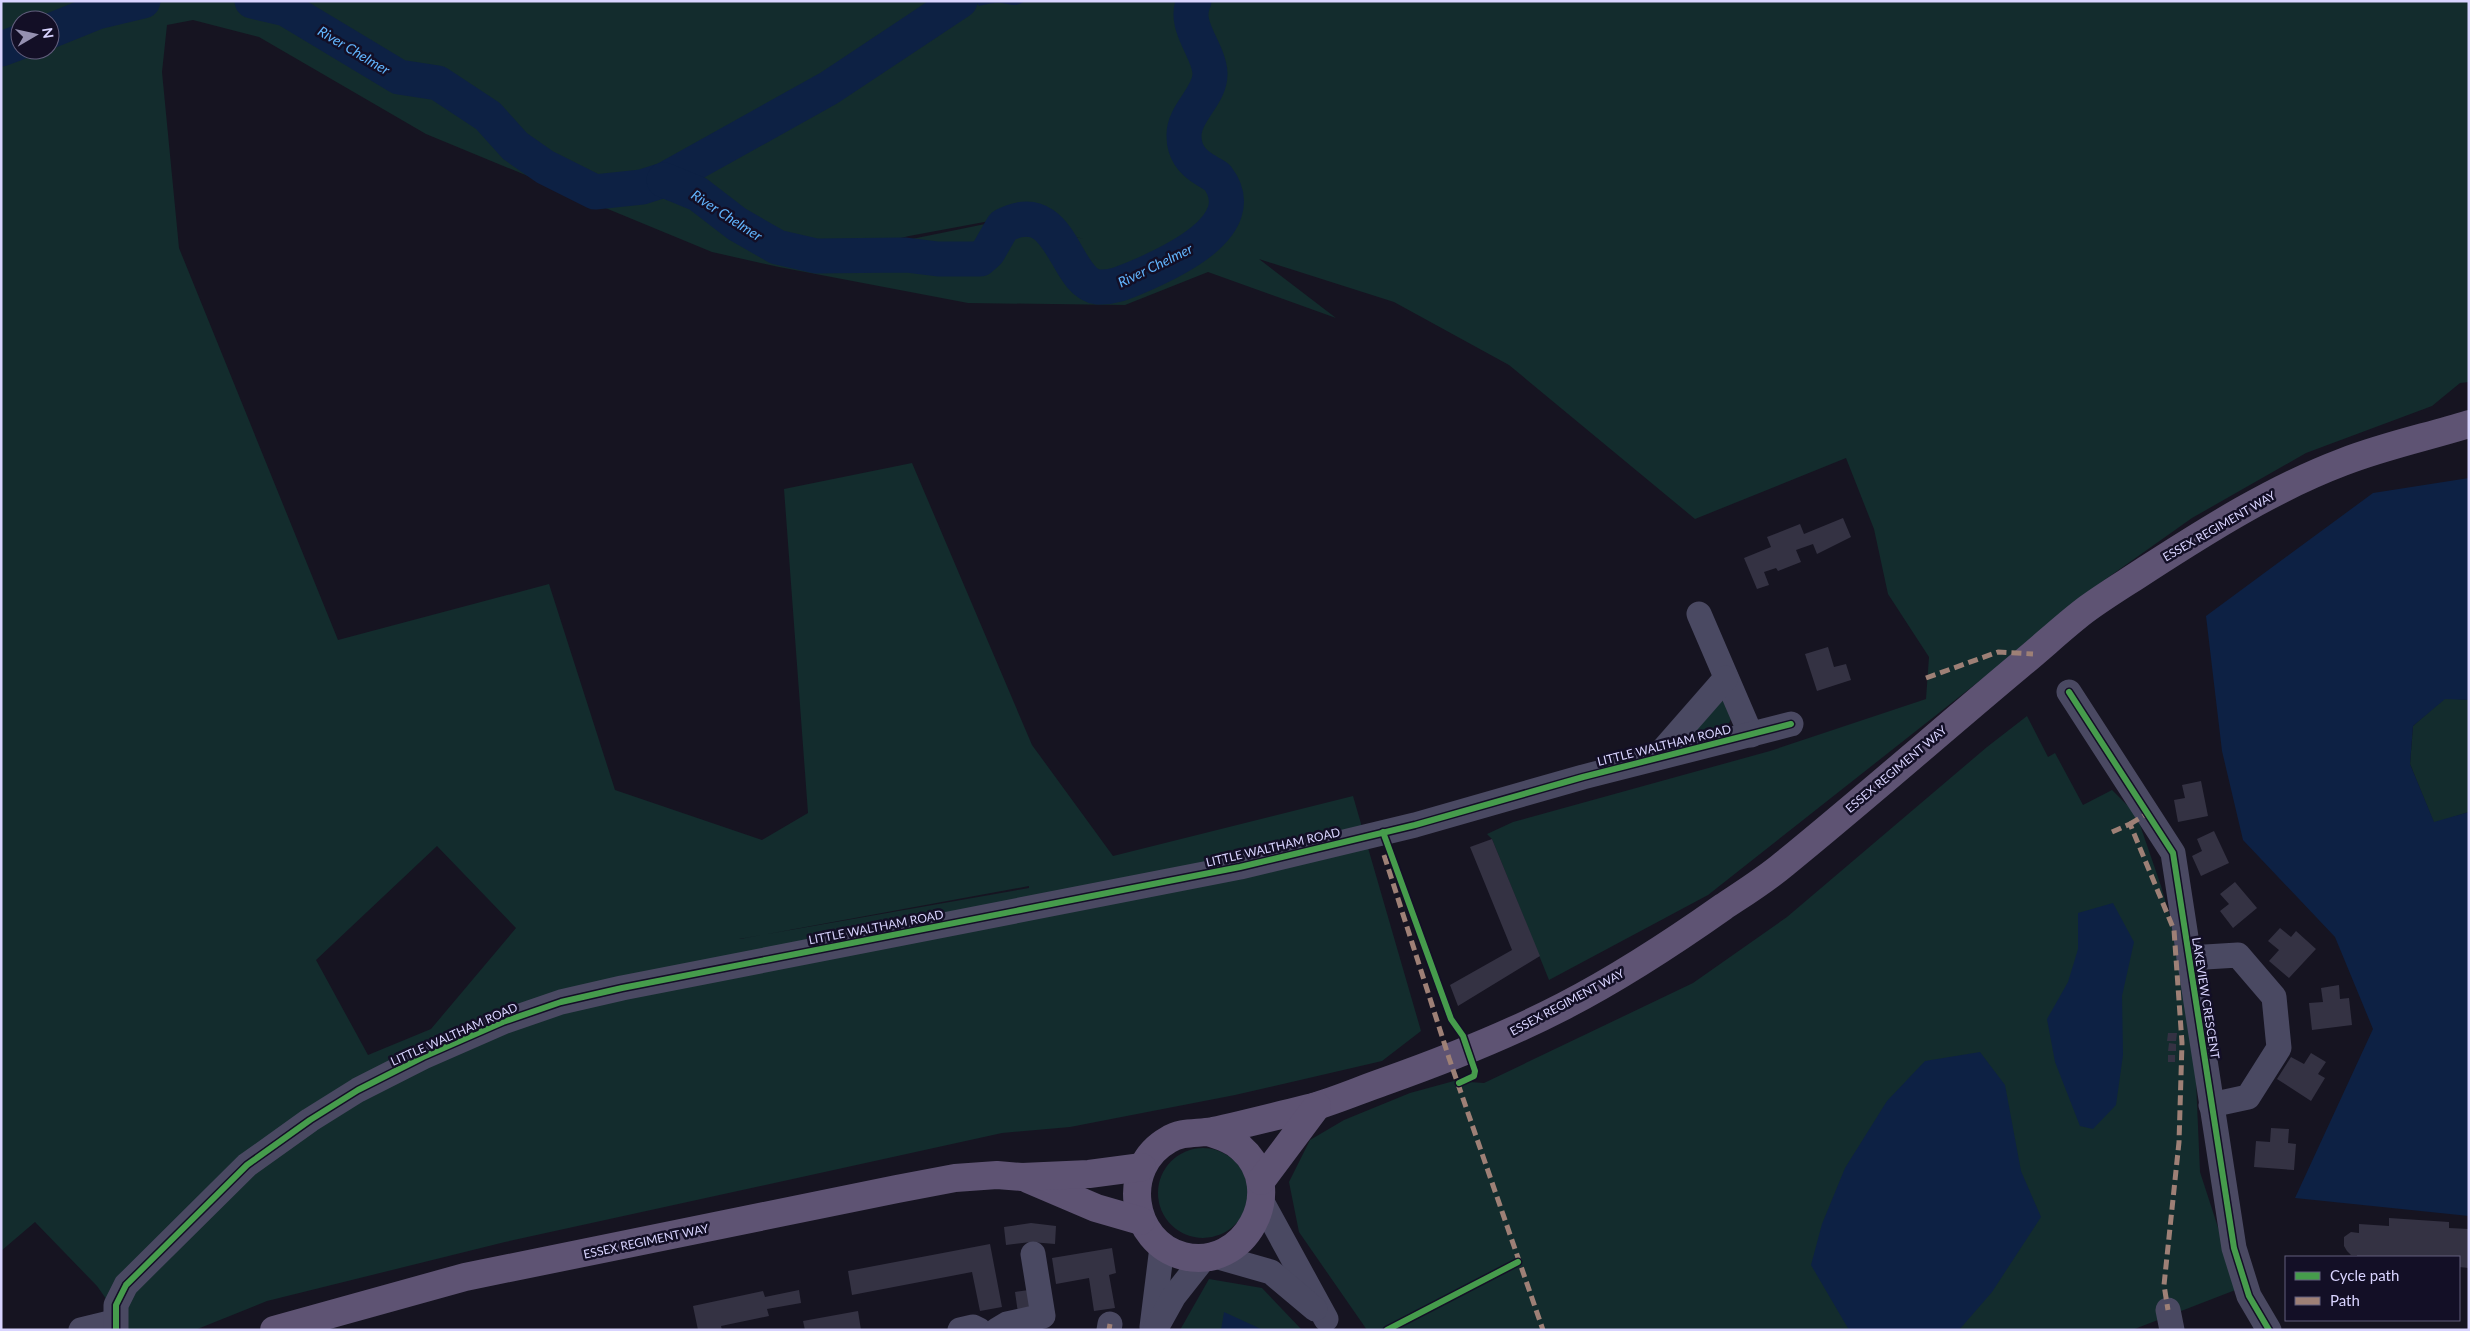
<svg xmlns="http://www.w3.org/2000/svg" width="2470" height="1331" font-family="Lato,sans-serif">
  <style>
    .green { fill: #132c2d; fill-rule: evenodd }
    .water { fill: #0d2144 }
    .lines { fill: none; stroke-linecap: round; stroke-linejoin: round }
    .river { stroke: #0d2144; stroke-width: 35 }
    .building { fill: #343243 }
    .minor { stroke: #4a4962; stroke-width: 25 }
    .major { stroke: #5e5373; stroke-width: 28 }
    .quiet { stroke: #9e8076; stroke-width: 5; stroke-dasharray: 10 5; stroke-linecap: butt }
    .cycleway-casing { stroke: #130f26; stroke-width: 9 }
    .cycleway { stroke: #469c4c; stroke-width: 6 }
    .labels { text-anchor: middle; dominant-baseline: central; stroke-width: 5; stroke-linejoin: round; paint-order: stroke }
    .street-label { font-size: 12px; fill: #d9d4ff; stroke: #130f26 }
    .water-label { font-size: 14px; font-style: italic; fill: #62b6ff; stroke: #130f26 }
  </style>
  <rect width="100%" height="100%" fill="#161421"/>
  <!-- green -->
  <g class="green">
    <path d="M 1,1 L 2469,1 L 2469,382 L 2460,383 L 2432,406 L 2306,453 L 2192,518 L 2072,603 L 2006,660 L 1708,895 L 1549,980 L 1492,839 L 1487,834 L 1513,822 L 1770,751 L 1926,699 L 1929,657 L 1888,594 L 1874,529 L 1846,458 L 1695,519 L 1509,365 L 1394,302 L 1259,259 L 1336,318 L 1208,272 L 1125,305 L 968,303 L 779,267 L 712,252 L 426,134 L 259,37 L 193,20 L 167,25 L 162,72 L 179,248 L 338,640 L 549,584 L 615,790 L 762,840 L 808,813 L 784,489 L 912,463 L 1032,745 L 1113,856 L 1353,796 L 1421,1031 L 1382,1061 L 1235,1095 L 1070,1127 L 1002,1133 L 505,1242 L 267,1301 L 195,1330 L 128,1330 L 97,1286 L 35,1222 L 1,1251 ZM 20,20 L 50,20 L 50,50 L 20,50 ZM 995,220 L 1085,239 L 995,222 L 814,259 L 909,236 ZM 437,846 L 516,928 L 431,1029 L 368,1055 L 316,960 ZM 1029,886 L 1029,888 L 739,939 L 740,939 Z"/>
    <path d="M 2445,698 L 2469,700 L 2469,812 L 2434,823 L 2410,764 L 2413,726 Z"/>
    <path d="M 1725,700 L 1731,719 L 1726,729 L 1682,741 L 1721,701 Z"/>
    <path d="M 2027,716 L 2048,757 L 2055,753 L 2083,805 L 2112,790 L 2132,810 L 2139,822 L 2161,886 L 2179,948 L 2196,1081 L 2200,1172 L 2238,1289 L 2132,1330 L 1367,1330 L 1299,1232 L 1289,1182 L 1310,1140 L 1344,1120 L 1410,1093 L 1454,1081 L 1484,1083 L 1693,983 L 1787,917 L 1987,747 Z"/>
    <circle cx="1203" cy="1193" r="45"/>
    <path d="M 1209,1279 L 1262,1288 L 1302,1330 L 1180,1330 Z"/>
  </g>
  <!-- water -->
  <g class="water">
    <path d="M 975,1 L 1025,1 C 1015,8 1011,4 1001,3 C 994,2 985,5 979,6 Z"/>
    <path d="M 2469,478 L 2469,700 L 2445,699 L 2413,726 L 2410,764 L 2434,822 L 2469,812 L 2469,1216 L 2295,1198 L 2373,1029 L 2335,937 L 2243,840 L 2222,751 L 2206,616 L 2373,493 Z"/>
    <path d="M 2113,903 L 2134,942 L 2122,996 L 2123,1055 L 2116,1105 L 2093,1129 L 2080,1126 L 2055,1062 L 2047,1019 L 2068,982 L 2078,949 L 2078,913 Z"/>
    <path d="M 1980,1052 L 2005,1085 L 2021,1171 L 2041,1217 L 1992,1292 L 1959,1330 L 1849,1330 L 1811,1265 L 1822,1224 L 1845,1168 L 1887,1101 L 1925,1061 Z"/>
    <path d="M 1224,1312 L 1261,1329 L 1262,1330 L 1221,1330 Z"/>
  </g>
  <g class="lines">
    <!-- river -->
    <g class="river">
      <path d="M 252,1 L 286,9 L 399,77 L 438,83 L 488,116 L 515,146 L 545,167 L 595,192 L 642,187 L 664,180 L 829,88 L 960,1"/>
      <path d="M 50,31 L 97,12 L 143,1"/>
      <path d="M 1,49 L 20,42"/>
      <path d="M 664,180 L 698,194 L 737,224 L 777,247 L 816,256 L 906,255 L 938,259 L 980,259 L 988,252 L 1003,226 C 1063,194 1063,283 1098,287 C 1111,288 1123,283 1135,278 C 1168,264 1255,226 1217,177 C 1214,175 1210,173 1207,171 C 1193,163 1184,153 1184,136 C 1183,113 1211,96 1210,73 C 1209,50 1182,25 1194,1"/>
    </g>
  </g>
  <!-- building -->
  <g class="building">
    <path d="M 1843,518 L 1851,537 L 1817,554 L 1813,544 L 1796,550 L 1801,562 L 1778,571 L 1776,568 L 1764,572 L 1769,585 L 1757,589 L 1744,558 L 1771,547 L 1767,537 L 1800,524 L 1804,534 Z"/>
    <path d="M 1828,647 L 1834,667 L 1846,664 L 1851,680 L 1817,691 L 1805,654 Z"/>
    <path d="M 2201,781 L 2208,816 L 2178,822 L 2174,800 L 2185,798 L 2182,785 Z"/>
    <path d="M 2214,831 L 2229,863 L 2201,876 L 2192,856 L 2202,851 L 2197,839 Z"/>
    <path d="M 1492,839 L 1540,956 L 1458,1006 L 1450,985 L 1512,950 L 1470,847 Z"/>
    <path d="M 2235,882 L 2257,908 L 2233,928 L 2220,911 L 2229,904 L 2220,894 Z"/>
    <path d="M 2280,928 L 2291,937 L 2296,931 L 2316,949 L 2289,978 L 2269,961 L 2279,950 L 2268,941 Z"/>
    <path d="M 2339,985 L 2340,999 L 2349,998 L 2352,1025 L 2312,1030 L 2309,1003 L 2323,1002 L 2321,988 Z"/>
    <path d="M 2168,1033 L 2177,1033 L 2176,1041 L 2167,1041 Z"/>
    <path d="M 2169,1043 L 2176,1044 L 2176,1051 L 2168,1051 Z"/>
    <path d="M 2311,1053 L 2326,1062 L 2318,1074 L 2325,1078 L 2311,1101 L 2277,1079 L 2291,1057 L 2304,1064 Z"/>
    <rect x="2168" y="1055" width="7" height="7"/>
    <path d="M 2271,1128 L 2289,1129 L 2288,1143 L 2296,1144 L 2294,1170 L 2254,1167 L 2256,1141 L 2270,1142 Z"/>
    <path d="M 2389,1218 L 2449,1222 L 2449,1228 L 2469,1229 L 2469,1268 L 2459,1267 L 2459,1257 L 2357,1257 L 2357,1255 L 2351,1255 L 2347,1251 L 2344,1246 L 2344,1237 L 2351,1232 L 2359,1233 L 2359,1224 L 2389,1226 Z"/>
    <path d="M 1031,1223 L 1056,1226 L 1055,1244 L 1031,1242 L 1006,1245 L 1004,1227 Z"/>
    <path d="M 990,1244 L 1002,1307 L 980,1311 L 972,1272 L 852,1295 L 848,1271 Z"/>
    <path d="M 1112,1248 L 1116,1273 L 1109,1275 L 1115,1308 L 1094,1311 L 1089,1278 L 1056,1284 L 1052,1258 Z"/>
    <path d="M 799,1290 L 801,1303 L 767,1309 L 769,1316 L 721,1326 L 722,1330 L 698,1330 L 693,1306 L 763,1291 L 765,1297 Z"/>
    <path d="M 1029,1290 L 1032,1311 L 1018,1313 L 1015,1292 Z"/>
    <path d="M 858,1311 L 861,1330 L 805,1330 L 803,1321 Z"/>
  </g>
  <g class="lines">
    <!-- minor -->
    <g class="minor">
      <path d="M 1699,614 L 1751,735"/>
      <path d="M 2069,692 L 2173,853 L 2234,1248 L 2249,1296 L 2269,1330"/>
      <path d="M 1656,758 L 1726,678"/>
      <path d="M 2189,958 L 2238,955 L 2274,997 L 2279,1048 L 2248,1097 L 2211,1105"/>
      <path d="M 1262,1202 L 1326,1319"/>
      <path d="M 1215,1256 L 1271,1272 L 1315,1309"/>
      <path d="M 2168,1310 L 2172,1330"/>
      <path d="M 1152,1327 L 1162,1247"/>
      <path d="M 81,1330 L 114,1322"/>
      <path d="M 116,1330 L 116,1305 L 126,1285 L 247,1165 L 310,1120 L 358,1090 L 423,1057 L 503,1022 L 561,1002 L 622,988 L 1240,867 L 1415,825 L 1583,777 L 1791,724"/>
      <path d="M 960,1330 L 973,1327 L 979,1330"/>
      <path d="M 997,1330 L 1007,1324 L 1043,1316 L 1033,1254"/>
      <path d="M 1109,1330 L 1110,1324"/>
      <path d="M 1155,1330 L 1174,1296 L 1204,1258"/>
    </g>
    <!-- major -->
    <g class="major">
      <path d="M 1208,1132 C 1220,1136 1232,1139 1241,1148 C 1289,1190 1244,1272 1183,1256 C 1130,1242 1120,1167 1168,1140 C 1182,1131 1197,1134 1213,1131 C 1246,1124 1280,1115 1313,1107 C 1337,1100 1360,1090 1383,1082 C 1445,1060 1506,1036 1564,1006 C 1620,977 1672,943 1723,907 C 1744,893 1765,880 1784,864 C 1864,799 1941,731 2020,665 C 2042,647 2062,628 2084,611 C 2104,596 2126,583 2147,569 C 2209,529 2274,488 2343,462 C 2384,446 2427,437 2469,424"/>
      <path d="M 1028,1179 L 1096,1208 L 1141,1221"/>
      <path d="M 1261,1181 L 1317,1106"/>
      <path d="M 274,1330 L 465,1277 L 897,1189 L 955,1178 L 997,1175 L 1022,1177 L 1089,1174 L 1142,1167"/>
    </g>
    <!-- quiet -->
    <g class="quiet">
      <path d="M 1926,678 L 1998,652 L 2033,654"/>
      <path d="M 2130,824 L 2148,813"/>
      <path d="M 2112,832 L 2130,824 L 2174,930 L 2182,1043 L 2179,1142 L 2164,1285 L 2168,1310"/>
      <path d="M 1384,855 L 1449,1058 L 1543,1330"/>
      <path d="M 1109,1330 L 1110,1324"/>
    </g>
    <defs>
      <g id="cycleway">
        <path d="M 2069,692 L 2173,853 L 2234,1248 L 2249,1296 L 2269,1330"/>
        <path d="M 1383,832 L 1451,1019 L 1463,1036 L 1475,1071 L 1474,1076 L 1459,1083"/>
        <path d="M 116,1330 L 116,1305 L 126,1285 L 247,1165 L 310,1120 L 358,1090 L 423,1057 L 503,1022 L 561,1002 L 622,988 L 1240,867 L 1415,825 L 1583,777 L 1791,724"/>
        <path d="M 1387,1330 L 1518,1262"/>
      </g>
    </defs>
    <!-- cycleway casing -->
    <use href="#cycleway" class="cycleway-casing"/>
    <!-- cycleway -->
    <use href="#cycleway" class="cycleway"/>
  </g>
  <g class="labels">
    <!-- street labels -->
    <g class="street-label">
      <text transform="translate(2219 526) rotate(-30)">ESSEX REGIMENT WAY</text>
      <text transform="translate(1664 745) rotate(-14)">LITTLE WALTHAM ROAD</text>
      <text transform="translate(1896 769) rotate(-40)">ESSEX REGIMENT WAY</text>
      <text transform="translate(1273 847) rotate(-13)">LITTLE WALTHAM ROAD</text>
      <text transform="translate(876 927) rotate(-11)">LITTLE WALTHAM ROAD</text>
      <text transform="translate(2206 998) rotate(81)">LAKEVIEW CRESCENT</text>
      <text transform="translate(1567 1002) rotate(-28)">ESSEX REGIMENT WAY</text>
      <text transform="translate(454 1034) rotate(-24)">LITTLE WALTHAM ROAD</text>
      <text transform="translate(646 1241) rotate(-12)">ESSEX REGIMENT WAY</text>
    </g>
    <!-- water labels -->
    <g class="water-label">
      <text transform="translate(354 50) rotate(31)">River Chelmer</text>
      <text transform="translate(727 215) rotate(33)">River Chelmer</text>
      <text transform="translate(1155 265) rotate(-26)">River Chelmer</text>
    </g>
  </g>
  <!-- border -->
  <rect width="2470" height="1331" fill="none" stroke="#d9d4ff" stroke-width="5"/>
  <!-- legend -->
  <rect x="2285" y="1256" width="175" height="65" fill="#130f26" stroke="#625e7d"/>
  <rect x="2295" y="1272" width="25" height="8" fill="#469c4c" stroke="#625e7d"/>
  <text x="2330" y="1281" font-size="15" fill="#d9d4ff">Cycle path</text>
  <rect x="2295" y="1297" width="25" height="8" fill="#9e8076" stroke="#625e7d"/>
  <text x="2330" y="1306" font-size="15" fill="#d9d4ff">Path</text>
  <!-- north arrow -->
  <g transform="translate(35 35) rotate(81)"><circle r="24" fill="#130f26" stroke="#625e7d"/>
  <path d="M0-4L9 19L0 12L-9 19Z" fill="#9591b1"/>
  <text y="-8" font-size="14" font-weight="bold" text-anchor="middle" fill="#d9d4ff">N</text>
  </g>
</svg>
